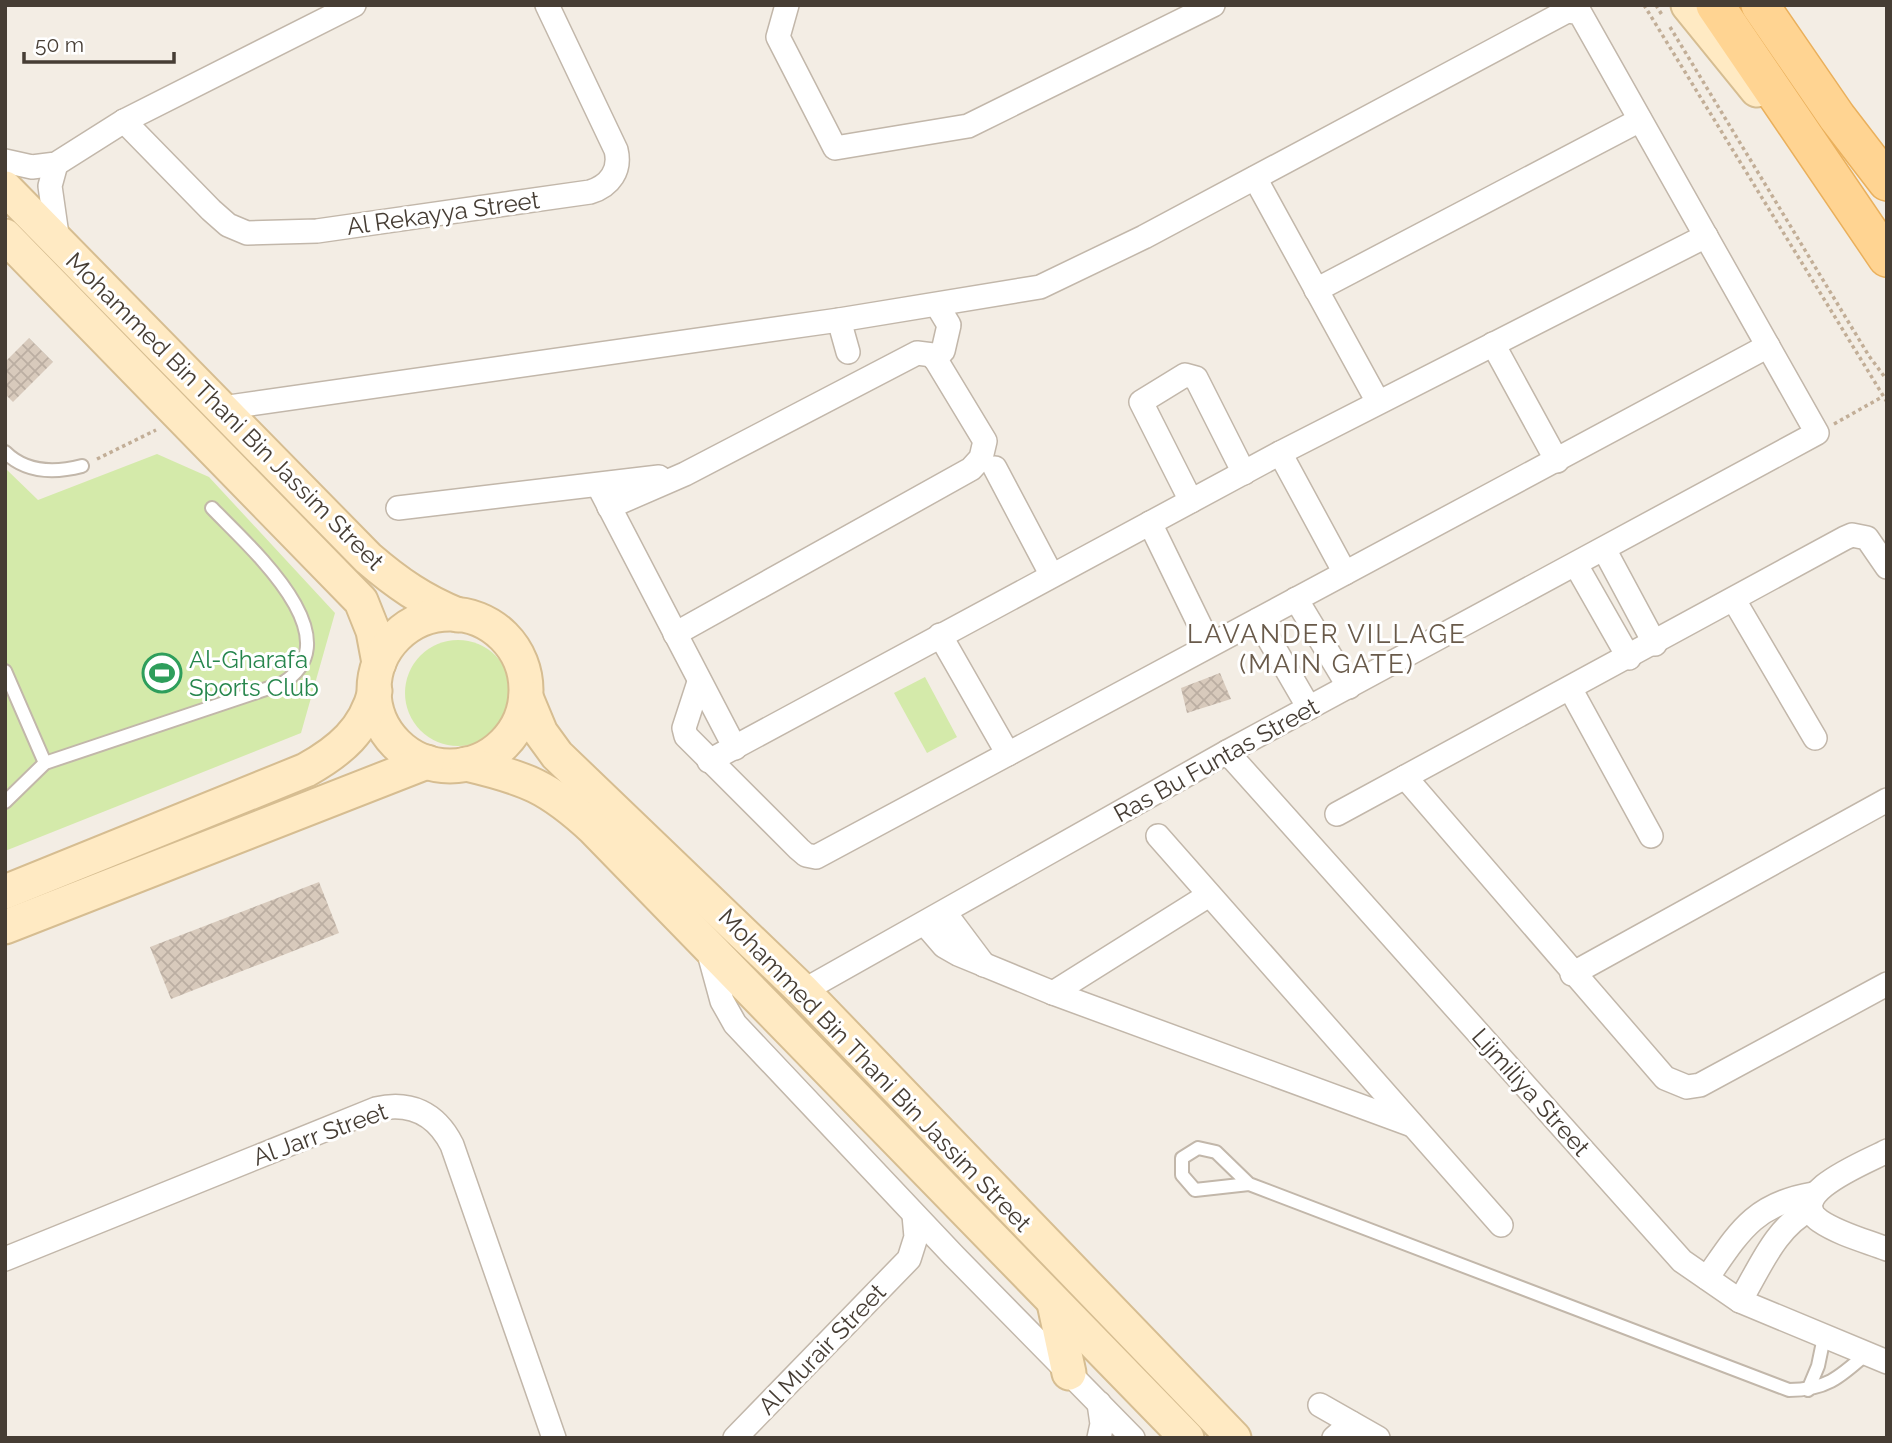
<svg xmlns="http://www.w3.org/2000/svg" width="1892" height="1443" font-family="Raleway,sans-serif">
  <style>
    .green { fill: #d4eaaa }
    .building { fill: url(#building-cross-hatch) }
    .lines { fill: none; stroke-linecap: round; stroke-linejoin: round }
    .lane-casing { stroke: #c2b7aa; stroke-width: 16 }
    .street-casing { stroke: #c2b7aa; stroke-width: 26 }
    .secondary-casing { stroke: #d6bd91; stroke-width: 37 }
    .primary-casing { stroke: #eab05c; stroke-width: 40 }
    .path { stroke: #c2ae97; stroke-width: 3.5; stroke-dasharray: 3.5 3.5; stroke-linecap: butt }
    .lane { stroke: #fff; stroke-width: 12 }
    .street { stroke: #fff; stroke-width: 23 }
    .secondary { stroke: #ffeac3; stroke-width: 33 }
    .primary { stroke: #ffd492; stroke-width: 37 }
    .labels { text-anchor: middle; dominant-baseline: central; stroke-width: 6; stroke-linejoin: round; paint-order: stroke }
    .street-label { font-size: 24px; fill: #463d34; stroke: #fff }
    .leisure-label { font-size: 24px; fill: #27864d; stroke: #fff; text-anchor: start }
    .neighbourhood-label { font-size: 26px; letter-spacing: 2px; fill: #695a4a; stroke: #fff }
  </style>
  <defs>
    <pattern id="building-cross-hatch" width="8" height="8" patternUnits="userSpaceOnUse" patternTransform="scale(1.75)"><rect width="8" height="8" fill="#d8cabc"/><path d="M0 0l8 8M0 8l8-8" fill="none" stroke="#bbaea2"/></pattern>
  </defs>
  <rect width="100%" height="100%" fill="#f3ede4"/>
  <!-- green -->
  <g class="green">
    <path d="M 157,454 L 209,477 L 335,613 L 301,733 L 5,851 L 5,468 L 38,500 Z"/>
    <circle cx="458" cy="693" r="53"/>
    <path d="M 925,677 L 957,737 L 927,753 L 894,693 Z"/>
  </g>
  <!-- building -->
  <g class="building">
    <path d="M 29,338 L 53,362 L 13,402 L 5,394 L 5,362 Z"/>
    <path d="M 1220,673 L 1231,699 L 1187,713 L 1181,688 Z"/>
    <path d="M 319,882 L 339,933 L 171,999 L 150,947 Z"/>
  </g>
  <g class="lines">
    <defs>
      <g id="lane">
        <path d="M 5,452 C 26,473 55,473 82,466"/>
        <path d="M 5,671 L 45,763"/>
        <path d="M 5,802 L 45,763 L 281,684 C 357,639 246,544 212,508"/>
        <path d="M 1249,1184 L 1195,1190 L 1182,1175 L 1182,1158 L 1198,1148 L 1216,1152 L 1249,1184 L 1789,1390 C 1826,1390 1840,1377 1866,1354"/>
        <path d="M 1808,1390 L 1818,1366 L 1824,1337"/>
      </g>
      <g id="street">
        <path d="M 787,5 L 778,37 L 835,148 L 968,126 L 1213,5"/>
        <path d="M 124,121 L 211,210 L 228,225 L 247,233 L 317,231 L 590,192 C 610,186 621,170 616,150 L 547,5"/>
        <path d="M 5,161 L 32,167 L 56,164 L 124,121 L 354,5"/>
        <path d="M 56,164 L 50,186 L 58,242"/>
        <path d="M 1255,178 L 1378,402"/>
        <path d="M 1316,290 L 1640,120"/>
        <path d="M 839,320 L 848,352"/>
        <path d="M 1493,344 L 1557,461"/>
        <path d="M 934,358 L 943,351 L 949,325 L 937,305"/>
        <path d="M 222,408 L 839,320 L 1040,287 L 1144,237 L 1567,11 L 1580,13 L 1817,433 L 1227,752 L 803,991"/>
        <path d="M 1280,453 L 1345,573"/>
        <path d="M 995,468 L 1051,574"/>
        <path d="M 598,485 L 735,748"/>
        <path d="M 1191,501 L 1141,402 L 1185,375 L 1196,378 L 1244,473"/>
        <path d="M 609,507 L 685,474 L 917,353 L 933,355 L 985,441 L 981,458 L 971,469 L 675,634"/>
        <path d="M 398,508 L 659,477"/>
        <path d="M 1150,523 L 1209,644"/>
        <path d="M 1604,549 L 1655,644"/>
        <path d="M 1576,565 L 1629,658"/>
        <path d="M 1296,599 L 1349,687"/>
        <path d="M 1734,600 L 1815,738"/>
        <path d="M 1258,620 L 1309,708"/>
        <path d="M 940,635 L 1008,754"/>
        <path d="M 699,682 L 684,728 L 686,736 L 799,849 L 806,855 L 816,857 L 1768,346"/>
        <path d="M 1571,690 L 1651,836"/>
        <path d="M 1227,752 L 1682,1261 L 1740,1301 L 1887,1362"/>
        <path d="M 709,761 L 1280,453 L 1706,236"/>
        <path d="M 1405,777 L 1665,1078 L 1687,1087 L 1700,1085 L 1887,984"/>
        <path d="M 1337,814 L 1845,538 L 1852,535 L 1867,538 L 1887,567"/>
        <path d="M 1158,836 L 1501,1225"/>
        <path d="M 945,913 L 984,965"/>
        <path d="M 925,924 L 944,946 L 958,954 L 1053,993 L 1412,1125"/>
        <path d="M 707,946 L 722,1001 L 735,1024 L 954,1256 L 1133,1438"/>
        <path d="M 1572,974 L 1887,800"/>
        <path d="M 1053,993 L 1209,895"/>
        <path d="M 1887,1151 C 1869,1161 1782,1194 1820,1221 C 1839,1234 1866,1241 1887,1249"/>
        <path d="M 5,1259 L 376,1109 C 410,1101 436,1113 452,1145 L 554,1438"/>
        <path d="M 1707,1278 C 1739,1232 1754,1204 1813,1194"/>
        <path d="M 1740,1301 C 1760,1268 1775,1227 1811,1209"/>
        <path d="M 1320,1405 L 1378,1438"/>
        <path d="M 735,1438 L 909,1259 L 916,1237 L 914,1215"/>
        <path d="M 1099,1438 L 1102,1424 L 1099,1403"/>
        <path d="M 1334,1438 L 1351,1423"/>
      </g>
      <g id="secondary">
        <path d="M 1688,5 L 1757,90"/>
        <path d="M 5,188 L 368,558 C 397,583 423,601 458,615"/>
        <path d="M 5,236 L 361,601 L 373,631 L 379,663"/>
        <circle cx="450" cy="690" r="76"/>
        <path d="M 526,697 L 541,733 L 557,755 L 803,991 L 1234,1438"/>
        <path d="M 466,764 C 526,778 549,787 594,829 L 1187,1438"/>
        <path d="M 5,892 L 306,770 C 340,751 365,730 375,691"/>
        <path d="M 5,927 L 427,762"/>
        <path d="M 1054,1303 L 1069,1373"/>
      </g>
      <g id="primary">
        <path d="M 1715,5 L 1887,258"/>
        <path d="M 1760,5 L 1837,117 L 1887,182"/>
      </g>
    </defs>
    <!-- lane casing -->
    <use href="#lane" class="lane-casing"/>
    <!-- street casing -->
    <use href="#street" class="street-casing"/>
    <!-- secondary casing -->
    <use href="#secondary" class="secondary-casing"/>
    <!-- primary casing -->
    <use href="#primary" class="primary-casing"/>
    <!-- path -->
    <g class="path">
      <path d="M 1644,5 L 1887,402"/>
      <path d="M 1656,5 L 1662,15"/>
      <path d="M 1670,27 L 1869,356 L 1887,380"/>
      <path d="M 1834,424 L 1882,397"/>
      <path d="M 97,459 L 156,430"/>
    </g>
    <!-- lane -->
    <use href="#lane" class="lane"/>
    <!-- street -->
    <use href="#street" class="street"/>
    <!-- secondary -->
    <use href="#secondary" class="secondary"/>
    <!-- primary -->
    <use href="#primary" class="primary"/>
  </g>
  <!-- icons -->
  <defs>
    <symbol id="stadium-ring" viewBox="-11 -11 22 22"><circle r="9.5" fill="#fff" stroke="#2e9e5b" stroke-width="1.5"/><path d="M0-5a6.5 5 0 1 0 0 10a6.5 5 0 1 0 0-10ZM-3.5-1.8h7v3.6h-7Z" fill="#2e9e5b"/></symbol>
  </defs>
  <g fill-rule="evenodd">
    <use href="#stadium-ring" x="140" y="651" width="44" height="44"/>
  </g>
  <g class="labels">
    <!-- street labels -->
    <g class="street-label">
      <text transform="translate(443 213) rotate(-8)">Al Rekayya Street</text>
      <text transform="translate(225 411) rotate(45)">Mohammed Bin Thani Bin Jassim Street</text>
      <text transform="translate(1216 760) rotate(-29)">Ras Bu Funtas Street</text>
      <text transform="translate(875 1070) rotate(46)">Mohammed Bin Thani Bin Jassim Street</text>
      <text transform="translate(1531 1092) rotate(48)">Lijmiliya Street</text>
      <text transform="translate(320 1134) rotate(-20)">Al Jarr Street</text>
      <text transform="translate(822 1349) rotate(-46)">Al Murair Street</text>
    </g>
    <!-- leisure labels -->
    <g class="leisure-label">
      <text x="189" y="659">Al-Gharafa<tspan x="189" dy="28">Sports Club</tspan></text>
    </g>
    <!-- neighbourhood labels -->
    <g class="neighbourhood-label">
      <text x="1327" y="634">LAVANDER VILLAGE<tspan x="1327" dy="30">(MAIN GATE)</tspan></text>
    </g>
  </g>
  <!-- border -->
  <rect width="1892" height="1443" fill="none" stroke="#463d34" stroke-width="14"/>
  <!-- scale -->
  <path d="M24 52v10h150v-10" fill="none" stroke="#463d34" stroke-width="3.5"/>
  <text x="35" y="52" font-size="21" fill="#463d34" stroke="#ffffff" stroke-width="5" paint-order="stroke">50 m</text>
</svg>
